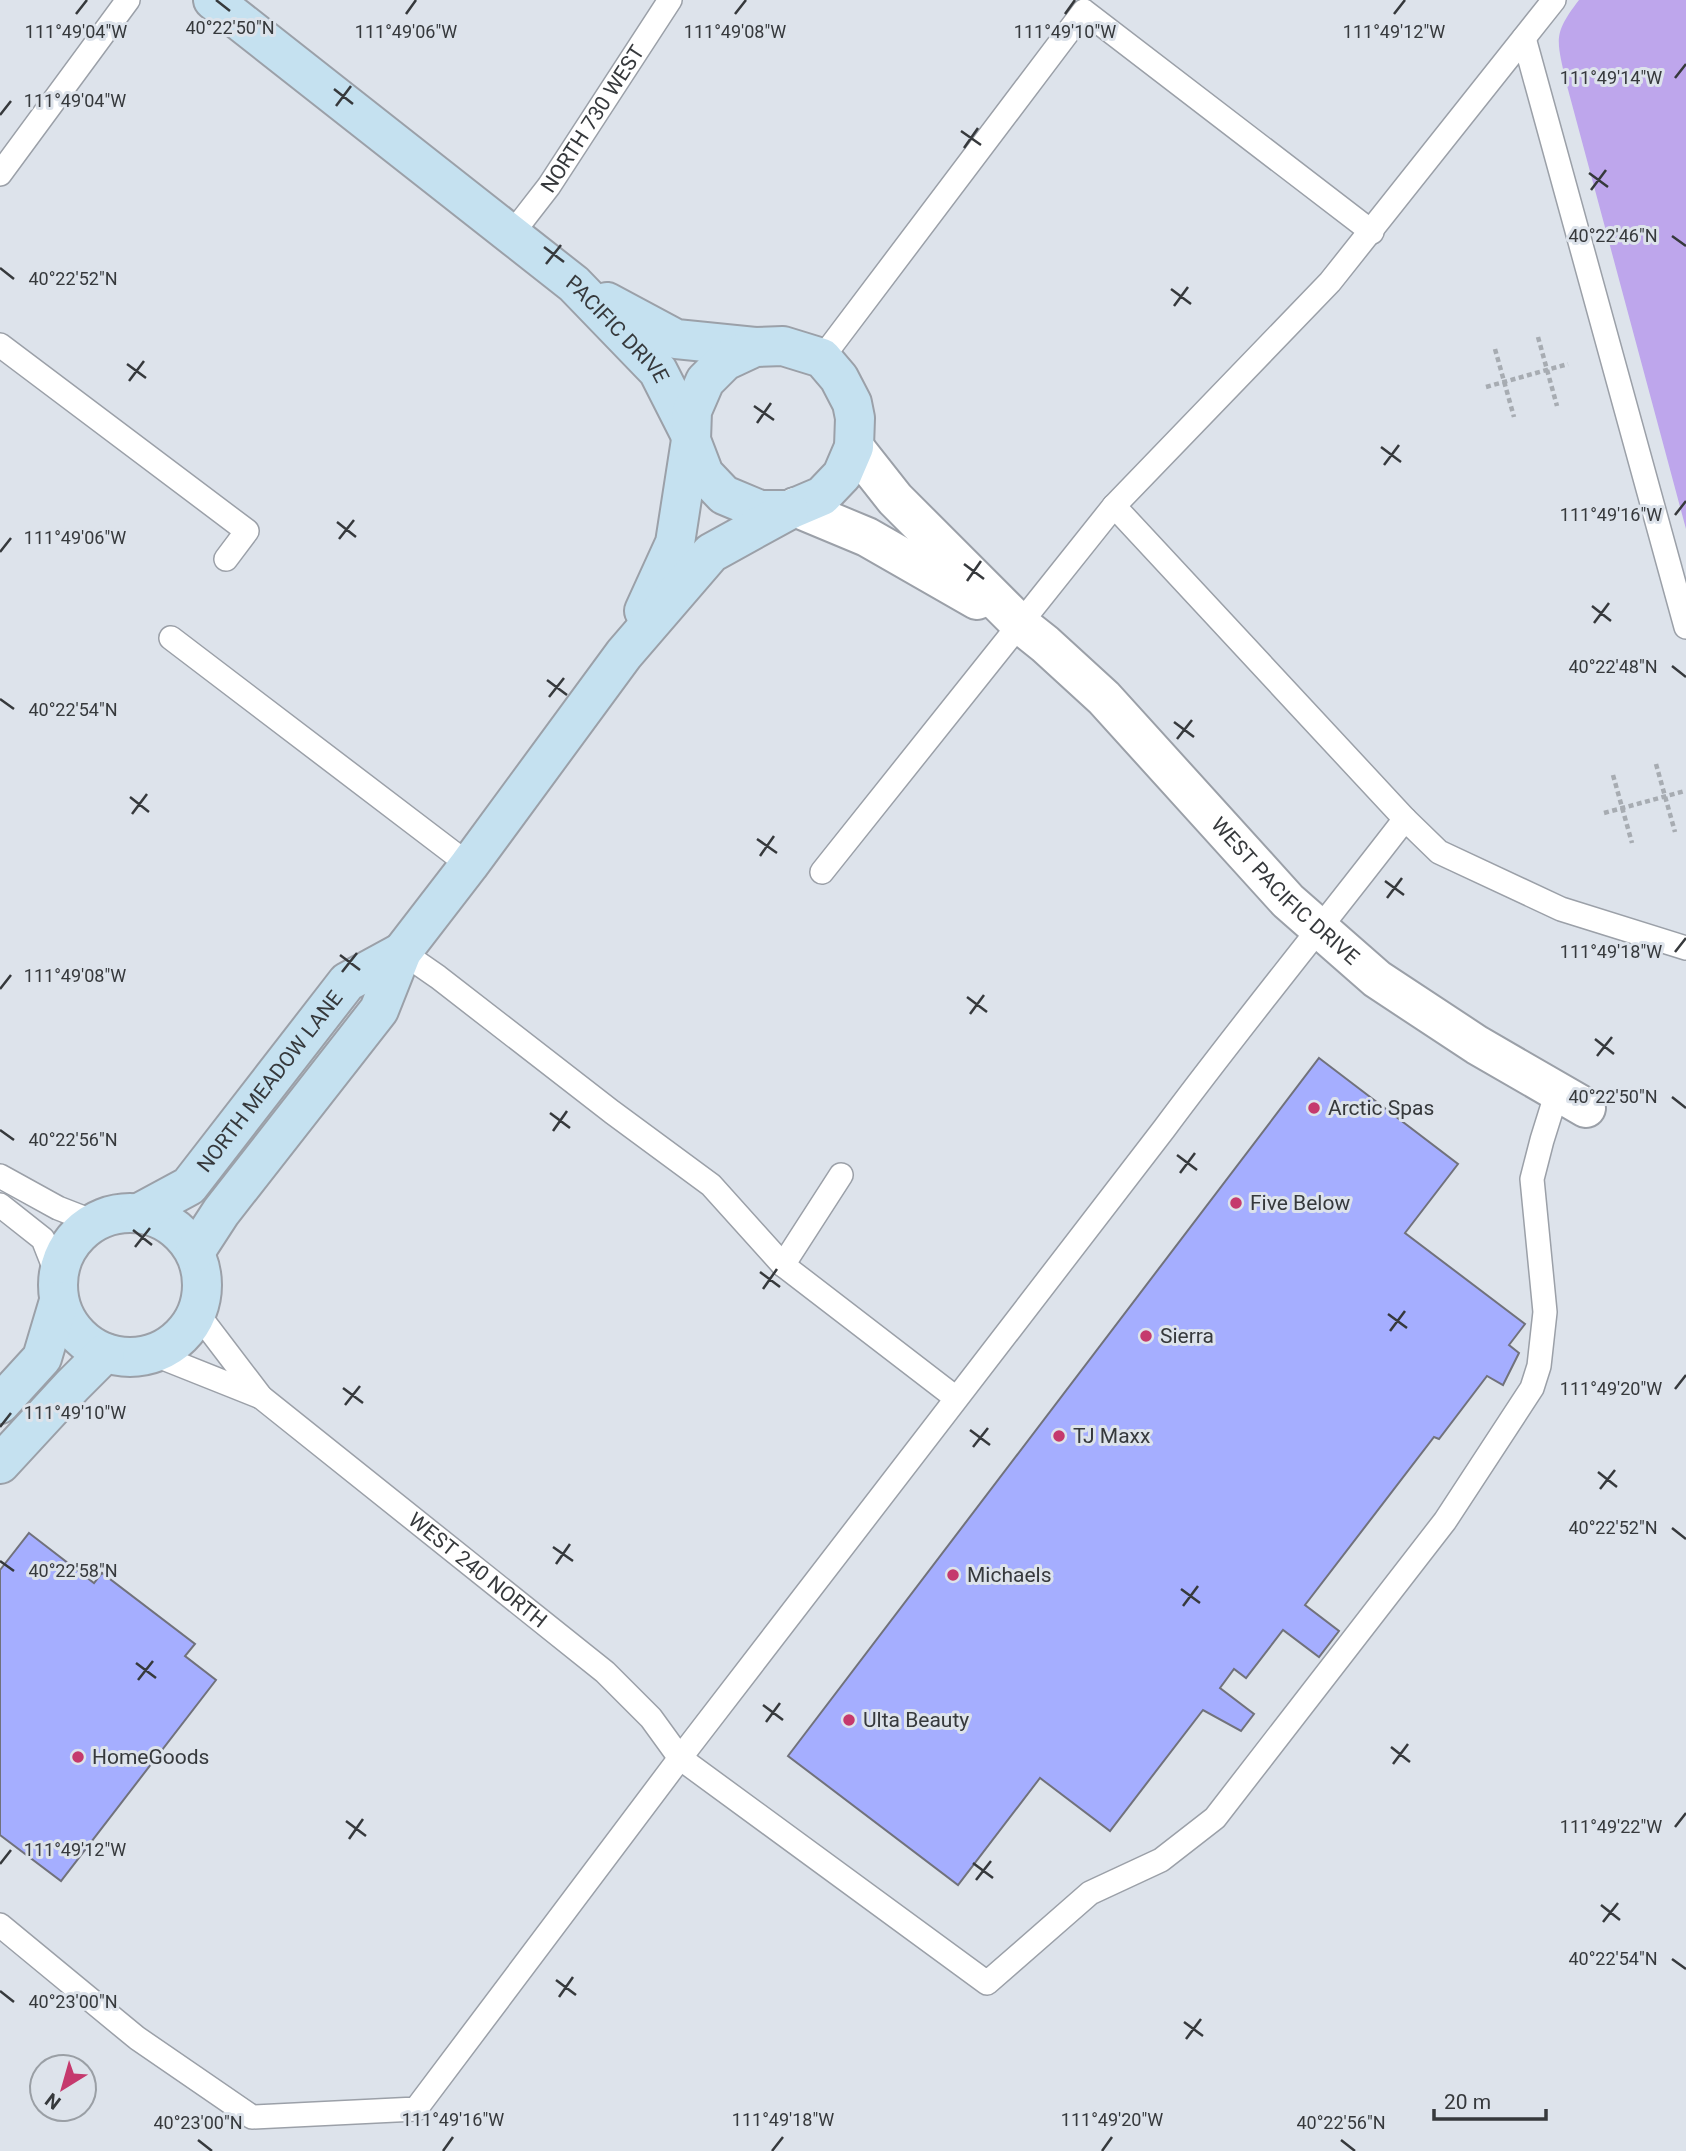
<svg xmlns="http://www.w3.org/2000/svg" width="1686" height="2151" font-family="Roboto,sans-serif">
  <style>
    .green { fill: #bea6ec }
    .building { fill: #a5aeff; stroke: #71727b; stroke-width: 2 }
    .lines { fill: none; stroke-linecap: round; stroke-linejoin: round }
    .lane-casing { stroke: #9ba0a8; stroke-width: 26 }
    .street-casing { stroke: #9ba0a8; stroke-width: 42 }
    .secondary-casing { stroke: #9ba0a8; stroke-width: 42 }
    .path { stroke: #a7acb2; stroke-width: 4.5; stroke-dasharray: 5 3.5; stroke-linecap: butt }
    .lane { stroke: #fff; stroke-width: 23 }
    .street { stroke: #fff; stroke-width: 38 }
    .secondary { stroke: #c5e1f0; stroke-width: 38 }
    .ticks { fill: none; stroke: #36393c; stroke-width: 2.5 }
    .poi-dot { fill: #c5396d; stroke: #dde3eb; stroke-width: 2.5 }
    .labels { text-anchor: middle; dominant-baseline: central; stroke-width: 6; stroke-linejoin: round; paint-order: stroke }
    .street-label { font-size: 21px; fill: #36393c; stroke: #dde3eb }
    .poi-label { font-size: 21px; fill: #36393c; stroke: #dde3eb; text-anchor: start }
    .ticks-label { font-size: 18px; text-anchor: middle; fill: #36393c; stroke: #dde3eb; stroke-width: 6; stroke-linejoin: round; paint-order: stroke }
  </style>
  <rect width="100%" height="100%" fill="#dde3eb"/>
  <!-- green -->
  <path class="green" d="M 1579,0 L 1686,0 L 1686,529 L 1566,82 C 1557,40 1552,35 1579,0 Z"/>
  <!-- building -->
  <g class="building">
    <path d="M 1319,1058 L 1458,1164 L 1405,1233 L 1525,1324 L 1509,1345 L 1519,1353 L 1503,1385 L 1487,1376 L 1439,1439 L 1434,1437 L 1305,1605 L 1339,1631 L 1319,1657 L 1283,1630 L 1246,1678 L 1234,1669 L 1220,1688 L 1254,1714 L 1241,1731 L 1203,1710 L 1110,1831 L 1040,1778 L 958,1885 L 788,1756 Z"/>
    <path d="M 29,1533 L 94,1583 L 102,1573 L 195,1644 L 185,1656 L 216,1680 L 61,1881 L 0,1835 L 0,1570 Z"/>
  </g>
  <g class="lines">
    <defs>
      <g id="lane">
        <path d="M 1524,38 L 1686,627"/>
        <path d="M 0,174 L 128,0"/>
        <path id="s1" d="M 511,235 L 549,186 L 670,0"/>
        <path d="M 0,345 L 247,531 L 226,559"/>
        <path d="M 822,358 L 1084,11 L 1372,232"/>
        <path d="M 1114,506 L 1405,819"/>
        <path d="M 171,638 L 469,865"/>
        <path d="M 822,872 L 1114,506 L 1330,282 L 1554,0"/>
        <path d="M 402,952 L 438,977 L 612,1112 L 711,1185 L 783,1265 L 956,1398"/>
        <path d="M 0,1176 L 58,1208 L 94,1222"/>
        <path d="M 0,1205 L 43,1239 L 58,1277"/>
        <path d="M 783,1265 L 841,1175"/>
        <path id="s2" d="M 197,1313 L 261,1397 L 605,1672 L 651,1718 L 680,1758 L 987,1983 L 1090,1893 L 1161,1860 L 1215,1818 L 1445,1521 L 1532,1388 L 1539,1366 L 1545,1312 L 1532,1179 L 1542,1140 L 1557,1092"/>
        <path d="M 153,1354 L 261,1397"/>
        <path d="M 0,1925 L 137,2038 L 252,2117 L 416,2109 L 680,1758 L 1164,1129 C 1242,1024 1325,923 1405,819 L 1439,852 L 1561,909 L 1686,948"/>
      </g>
      <g id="street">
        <path id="s3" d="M 854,447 L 895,499 L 1021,625 L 1045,644 L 1104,698 L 1288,901 L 1377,979 L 1477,1045 L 1586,1108"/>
        <path d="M 795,507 L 867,537 L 977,600"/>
      </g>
      <g id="secondary">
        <path id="s4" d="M 213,0 L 574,284 L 658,371 L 691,436"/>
        <path d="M 607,302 L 676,339 L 755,347"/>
        <path d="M 644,611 L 675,543 L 691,440 L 692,411 L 705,381 L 725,361 L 755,347 L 783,346 L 822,358 L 839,378 L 852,403 L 855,418 L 854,447 L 842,475 L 822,496 L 789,510 L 760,510 L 724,495 L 704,474 L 691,440"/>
        <circle cx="130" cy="1285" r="72"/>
        <path id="s5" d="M 139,1213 L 189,1186 L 347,982 L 402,952"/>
        <path d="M 195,1252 L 221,1212 L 379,1010 L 402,952 L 469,865 L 624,654 L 711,553 L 789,510"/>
        <path d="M 0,1404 L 42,1358 L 59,1301"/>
        <path d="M 0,1464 L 72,1386 L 105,1353"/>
      </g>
    </defs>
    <!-- lane casing -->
    <use href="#lane" class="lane-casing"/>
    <!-- street casing -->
    <use href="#street" class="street-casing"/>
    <!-- secondary casing -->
    <use href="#secondary" class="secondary-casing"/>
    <!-- path -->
    <g class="path">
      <path d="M 1538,337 L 1557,406"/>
      <path d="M 1495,349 L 1514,417"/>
      <path d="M 1486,387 L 1568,364"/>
      <path d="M 1656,764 L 1675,832"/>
      <path d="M 1613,775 L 1632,843"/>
      <path d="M 1604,813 L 1685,791"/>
    </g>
    <!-- lane -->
    <use href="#lane" class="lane"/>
    <!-- street -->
    <use href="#street" class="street"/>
    <!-- secondary -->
    <use href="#secondary" class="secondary"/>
  </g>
  <!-- ticks -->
  <path class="ticks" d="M 216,0 L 230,11M 76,14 L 87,0M 406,14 L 416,0M 735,14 L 746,0M 1065,14 L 1075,0M 1394,14 L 1405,0M 1675,78 L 1686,64M 334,89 L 353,104M 336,106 L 351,86M 0,115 L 11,101M 961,131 L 981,145M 964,148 L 978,128M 1589,173 L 1608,187M 1591,190 L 1606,170M 1672,236 L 1686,246M 544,247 L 564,262M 546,264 L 561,245M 0,268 L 14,279M 1171,289 L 1191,304M 1174,306 L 1188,287M 127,364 L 146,378M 129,381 L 144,361M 754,406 L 774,420M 757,423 L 771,403M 1381,447 L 1401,462M 1384,465 L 1399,445M 1675,515 L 1686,501M 337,522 L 356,537M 339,539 L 354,520M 0,552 L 11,538M 964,564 L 984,579M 967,581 L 981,561M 1592,606 L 1611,621M 1594,623 L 1609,603M 1672,666 L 1686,677M 547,680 L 567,695M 549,697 L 564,678M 0,699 L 14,709M 1174,722 L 1194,737M 1177,739 L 1192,720M 130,797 L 149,812M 132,814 L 147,794M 757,839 L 777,853M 760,856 L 774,836M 1385,881 L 1404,895M 1387,898 L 1402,878M 1675,952 L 1686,938M 340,955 L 360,970M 342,972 L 357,953M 0,989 L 11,975M 967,997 L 987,1012M 970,1014 L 984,995M 1595,1039 L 1614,1054M 1597,1056 L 1612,1037M 1672,1097 L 1686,1108M 550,1113 L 570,1128M 0,1130 L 14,1140M 553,1131 L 567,1111M 1177,1155 L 1197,1170M 1180,1173 L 1195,1153M 133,1230 L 152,1245M 135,1247 L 150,1228M 760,1272 L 780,1287M 763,1289 L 777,1269M 1388,1314 L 1407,1328M 1390,1331 L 1405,1311M 343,1388 L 363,1403M 1675,1389 L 1686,1375M 345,1405 L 360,1386M 0,1427 L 11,1413M 970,1430 L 990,1445M 973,1447 L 988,1428M 1598,1472 L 1617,1487M 1600,1489 L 1615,1470M 1672,1528 L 1686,1539M 553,1547 L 573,1561M 0,1561 L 14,1571M 556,1564 L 570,1544M 1181,1589 L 1200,1603M 1183,1606 L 1198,1586M 136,1663 L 156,1678M 138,1680 L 153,1661M 763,1705 L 783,1720M 766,1722 L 780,1703M 1391,1747 L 1410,1762M 1393,1764 L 1408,1744M 346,1821 L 366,1836M 1675,1827 L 1686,1813M 349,1839 L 363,1819M 973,1863 L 993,1878M 0,1864 L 11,1850M 976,1880 L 991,1861M 1601,1905 L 1620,1920M 1603,1922 L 1618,1903M 1672,1959 L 1686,1969M 556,1980 L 576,1995M 0,1991 L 14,2002M 559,1997 L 573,1977M 1184,2022 L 1203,2036M 1186,2039 L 1201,2019M 198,2140 L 212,2151M 1341,2140 L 1355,2151M 443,2151 L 453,2137M 772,2151 L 783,2137M 1102,2151 L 1112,2137"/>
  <!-- markers -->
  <g class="poi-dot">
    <circle cx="1314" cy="1108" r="7"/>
    <circle cx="1236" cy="1203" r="7"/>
    <circle cx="1146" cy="1336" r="7"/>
    <circle cx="1059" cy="1436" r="7"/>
    <circle cx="953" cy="1575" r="7"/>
    <circle cx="849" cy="1720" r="7"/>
    <circle cx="78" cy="1757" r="7"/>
  </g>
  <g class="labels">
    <!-- street labels -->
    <g class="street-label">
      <text stroke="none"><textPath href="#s1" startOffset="142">NORTH 730 WEST</textPath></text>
      <text stroke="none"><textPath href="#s4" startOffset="522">PACIFIC DRIVE</textPath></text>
      <text stroke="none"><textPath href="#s3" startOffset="620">WEST PACIFIC DRIVE</textPath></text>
      <text stroke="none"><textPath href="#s5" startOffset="189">NORTH MEADOW LANE</textPath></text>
      <text stroke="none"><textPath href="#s2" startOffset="383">WEST 240 NORTH</textPath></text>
    </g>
    <!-- poi labels -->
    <g class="poi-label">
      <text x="1328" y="1108">Arctic Spas</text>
      <text x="1250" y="1203">Five Below</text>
      <text x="1160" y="1336">Sierra</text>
      <text x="1073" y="1436">TJ Maxx</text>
      <text x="967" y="1575">Michaels</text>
      <text x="863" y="1720">Ulta Beauty</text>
      <text x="92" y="1757">HomeGoods</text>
    </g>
  </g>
  <g class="ticks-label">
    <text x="230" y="34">40°22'50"N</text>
    <text x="76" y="38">111°49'04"W</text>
    <text x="406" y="38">111°49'06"W</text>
    <text x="735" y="38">111°49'08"W</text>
    <text x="1065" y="38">111°49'10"W</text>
    <text x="1394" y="38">111°49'12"W</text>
    <text x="1611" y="84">111°49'14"W</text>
    <text x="75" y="107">111°49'04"W</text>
    <text x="1613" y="242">40°22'46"N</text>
    <text x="73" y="285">40°22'52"N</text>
    <text x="1611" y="521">111°49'16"W</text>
    <text x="75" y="544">111°49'06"W</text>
    <text x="1613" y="673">40°22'48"N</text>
    <text x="73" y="716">40°22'54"N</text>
    <text x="1611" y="958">111°49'18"W</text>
    <text x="75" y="982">111°49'08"W</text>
    <text x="1613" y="1103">40°22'50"N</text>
    <text x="73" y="1146">40°22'56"N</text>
    <text x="1611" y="1395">111°49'20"W</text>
    <text x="75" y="1419">111°49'10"W</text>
    <text x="1613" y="1534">40°22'52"N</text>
    <text x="73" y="1577">40°22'58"N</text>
    <text x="1611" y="1833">111°49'22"W</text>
    <text x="75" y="1856">111°49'12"W</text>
    <text x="1613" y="1965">40°22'54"N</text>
    <text x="73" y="2008">40°23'00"N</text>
    <text x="453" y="2126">111°49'16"W</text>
    <text x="783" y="2126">111°49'18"W</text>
    <text x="1112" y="2126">111°49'20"W</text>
    <text x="198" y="2129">40°23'00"N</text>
    <text x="1341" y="2129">40°22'56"N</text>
  </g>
  <!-- north arrow -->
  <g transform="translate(63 2088) rotate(217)"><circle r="33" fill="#dde3eb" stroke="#9a9fa5" stroke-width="2"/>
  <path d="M0-5L12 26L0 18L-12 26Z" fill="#c5396d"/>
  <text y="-10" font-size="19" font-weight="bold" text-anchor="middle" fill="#36393c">N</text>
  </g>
  <!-- scale -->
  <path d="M1434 2109v10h112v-10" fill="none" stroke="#36393c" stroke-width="3.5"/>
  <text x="1444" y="2109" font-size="21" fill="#36393c" stroke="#dde3eb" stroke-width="5" paint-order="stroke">20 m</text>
</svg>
